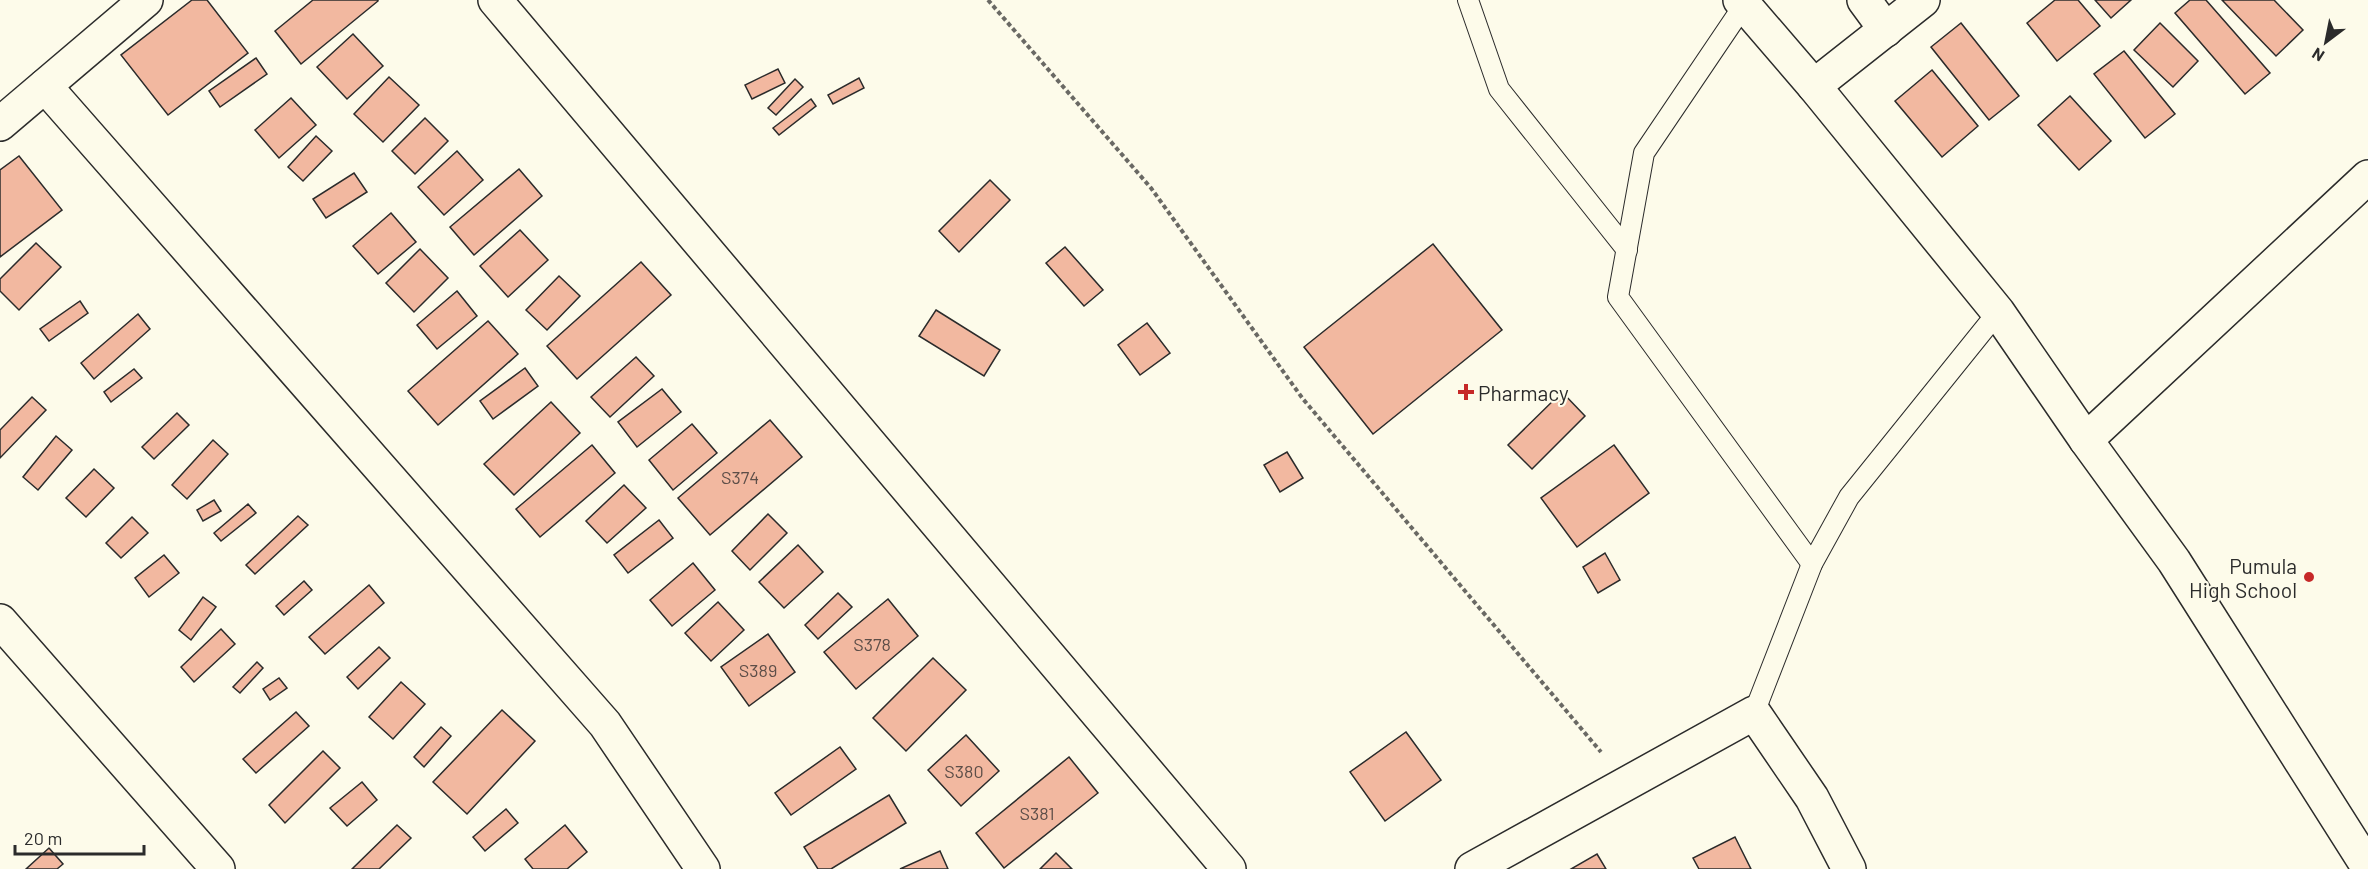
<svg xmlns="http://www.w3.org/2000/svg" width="2368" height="869" font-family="Barlow,sans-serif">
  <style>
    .building { fill: #f2b8a0; stroke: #2b2b2b; stroke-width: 1.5 }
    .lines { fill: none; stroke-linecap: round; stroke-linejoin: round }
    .service-casing { stroke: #2b2b2b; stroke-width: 22 }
    .minor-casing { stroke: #2b2b2b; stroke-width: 36 }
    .tertiary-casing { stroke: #2b2b2b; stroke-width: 36 }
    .path { stroke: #6a6964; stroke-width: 4; stroke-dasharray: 4.5 3; stroke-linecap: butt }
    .service { stroke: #fdfbea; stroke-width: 20 }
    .minor { stroke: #fdfbea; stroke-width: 33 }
    .tertiary { stroke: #fdfbea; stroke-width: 33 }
    .poi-dot { fill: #c62828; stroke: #fdfbea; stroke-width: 2 }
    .labels { text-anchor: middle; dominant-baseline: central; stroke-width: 4.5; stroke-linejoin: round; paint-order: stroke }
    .number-label { font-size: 18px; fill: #5d4e48 }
    .poi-label { font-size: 21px; fill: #2b2b2b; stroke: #fdfbea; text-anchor: start }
  </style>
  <rect width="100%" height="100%" fill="#fdfbea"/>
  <!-- building -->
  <g class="building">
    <path d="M 192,0 L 207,0 L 248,53 L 168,115 L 121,55 Z"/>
    <path d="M 313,0 L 378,0 L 378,1 L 301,64 L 275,31 Z"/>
    <path d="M 2055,0 L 2078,0 L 2100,26 L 2057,61 L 2027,23 Z"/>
    <path d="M 2095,0 L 2131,0 L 2111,18 Z"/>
    <path d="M 2190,0 L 2206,0 L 2270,73 L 2245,94 L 2175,13 Z"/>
    <path d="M 2222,0 L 2274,0 L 2303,30 L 2276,56 Z"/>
    <path d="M 1961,23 L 2019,96 L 1989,120 L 1931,47 Z"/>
    <path d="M 2160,23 L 2198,61 L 2173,87 L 2134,50 Z"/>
    <path d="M 353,34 L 383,66 L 347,99 L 317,67 Z"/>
    <path d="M 2124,51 L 2175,114 L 2145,138 L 2094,74 Z"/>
    <path d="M 256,58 L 267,74 L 220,107 L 209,91 Z"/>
    <path d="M 778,69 L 785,83 L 752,99 L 745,85 Z"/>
    <path d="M 1932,70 L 1978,126 L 1942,157 L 1895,101 Z"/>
    <path d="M 389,77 L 419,105 L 383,142 L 354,114 Z"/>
    <path d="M 859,78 L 864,88 L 833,104 L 828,95 Z"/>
    <path d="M 795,79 L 803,87 L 776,115 L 768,108 Z"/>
    <path d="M 2070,96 L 2111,141 L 2079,170 L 2038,125 Z"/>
    <path d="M 291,98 L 316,125 L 279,158 L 255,130 Z"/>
    <path d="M 811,99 L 816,106 L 779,135 L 773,128 Z"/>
    <path d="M 425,118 L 448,141 L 415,174 L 392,151 Z"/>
    <path d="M 316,136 L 332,151 L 303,181 L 288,167 Z"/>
    <path d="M 457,151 L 483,180 L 444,215 L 418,187 Z"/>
    <path d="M 19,156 L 62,210 L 0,257 L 0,170 Z"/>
    <path d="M 519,169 L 542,196 L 474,255 L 450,227 Z"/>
    <path d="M 354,173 L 367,192 L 326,218 L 313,199 Z"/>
    <path d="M 990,180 L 1010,200 L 959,252 L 939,231 Z"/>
    <path d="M 391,213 L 416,242 L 378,274 L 353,246 Z"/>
    <path d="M 520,230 L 548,260 L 508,297 L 480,266 Z"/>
    <path d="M 36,243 L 61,267 L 19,310 L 0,291 L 0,279 Z"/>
    <path d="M 1433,244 L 1502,330 L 1373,434 L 1304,347 Z"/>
    <path d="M 1065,247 L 1103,290 L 1084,306 L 1046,263 Z"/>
    <path d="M 420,249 L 448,278 L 414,312 L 386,283 Z"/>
    <path d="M 641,262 L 671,295 L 577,379 L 547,346 Z"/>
    <path d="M 559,276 L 580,296 L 547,330 L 526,310 Z"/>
    <path d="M 457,291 L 477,316 L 437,349 L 417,325 Z"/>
    <path d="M 80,301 L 88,313 L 49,341 L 40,329 Z"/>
    <path d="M 936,310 L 1000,350 L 984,376 L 919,336 Z"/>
    <path d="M 138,314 L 150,329 L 94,379 L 81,363 Z"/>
    <path d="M 488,321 L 518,354 L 438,425 L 408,391 Z"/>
    <path d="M 1147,323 L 1170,353 L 1140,375 L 1118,345 Z"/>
    <path d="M 636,357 L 654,376 L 610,417 L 591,397 Z"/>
    <path d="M 525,368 L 538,386 L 493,419 L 480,401 Z"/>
    <path d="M 134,369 L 142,378 L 111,402 L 104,392 Z"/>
    <path d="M 662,389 L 681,412 L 637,447 L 618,422 Z"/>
    <path d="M 1562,392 L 1585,416 L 1532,469 L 1508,445 Z"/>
    <path d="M 32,397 L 46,410 L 0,458 L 0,430 Z"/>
    <path d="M 551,402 L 580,433 L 514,495 L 484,464 Z"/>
    <path d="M 177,413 L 189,425 L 154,459 L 142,447 Z"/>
    <path d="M 770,420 L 802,457 L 710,535 L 678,498 Z"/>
    <path d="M 692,424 L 717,453 L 673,490 L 649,460 Z"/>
    <path d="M 56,436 L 72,450 L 38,490 L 23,477 Z"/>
    <path d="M 213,440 L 228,454 L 187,499 L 172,485 Z"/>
    <path d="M 592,445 L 615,473 L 540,537 L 516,509 Z"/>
    <path d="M 1614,445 L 1649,493 L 1577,547 L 1541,498 Z"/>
    <path d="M 1287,452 L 1303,478 L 1280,492 L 1264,465 Z"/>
    <path d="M 94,469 L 114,488 L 86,517 L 66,498 Z"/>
    <path d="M 624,485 L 646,508 L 607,543 L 586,521 Z"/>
    <path d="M 214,500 L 221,511 L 203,521 L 197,510 Z"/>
    <path d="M 248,504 L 256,513 L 221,541 L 214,533 Z"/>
    <path d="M 768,514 L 787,533 L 750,570 L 732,551 Z"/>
    <path d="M 298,516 L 308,525 L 255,574 L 246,565 Z"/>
    <path d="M 132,517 L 148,533 L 121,558 L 106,543 Z"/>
    <path d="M 659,520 L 673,538 L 628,573 L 614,555 Z"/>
    <path d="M 798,545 L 823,572 L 784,608 L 759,582 Z"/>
    <path d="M 1605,553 L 1620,580 L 1598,593 L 1583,567 Z"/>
    <path d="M 164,555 L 179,573 L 149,597 L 135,578 Z"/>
    <path d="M 693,563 L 715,590 L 672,626 L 650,600 Z"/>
    <path d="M 304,581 L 312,590 L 284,615 L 276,606 Z"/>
    <path d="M 369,585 L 384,603 L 325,654 L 309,637 Z"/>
    <path d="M 838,593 L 852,607 L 818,639 L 805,625 Z"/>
    <path d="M 203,597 L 216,607 L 191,640 L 179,630 Z"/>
    <path d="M 888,599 L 918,636 L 856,689 L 824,652 Z"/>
    <path d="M 718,602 L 744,630 L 711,661 L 685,633 Z"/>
    <path d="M 221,629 L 235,644 L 194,682 L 181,667 Z"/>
    <path d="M 768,634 L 795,672 L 749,706 L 721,667 Z"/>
    <path d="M 379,647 L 390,658 L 358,689 L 347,677 Z"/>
    <path d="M 933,658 L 966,690 L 906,751 L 873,718 Z"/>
    <path d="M 257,662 L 263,668 L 240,693 L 233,687 Z"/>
    <path d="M 279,678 L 287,688 L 270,700 L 263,689 Z"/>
    <path d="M 401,682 L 425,704 L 393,739 L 369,717 Z"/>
    <path d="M 502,710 L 535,741 L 467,814 L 433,782 Z"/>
    <path d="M 296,712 L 309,726 L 256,773 L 243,759 Z"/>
    <path d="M 441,727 L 451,736 L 424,767 L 414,757 Z"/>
    <path d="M 1406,732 L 1441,780 L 1385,821 L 1350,772 Z"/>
    <path d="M 966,735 L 999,771 L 961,806 L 928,770 Z"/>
    <path d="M 840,747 L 856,769 L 791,815 L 775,793 Z"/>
    <path d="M 323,751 L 340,768 L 285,823 L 269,805 Z"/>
    <path d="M 1069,757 L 1098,793 L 1004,868 L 976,833 Z"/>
    <path d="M 362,782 L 377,800 L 347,826 L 330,808 Z"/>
    <path d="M 889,795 L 906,823 L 831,869 L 818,869 L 804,847 Z"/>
    <path d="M 506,809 L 518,823 L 485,851 L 473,837 Z"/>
    <path d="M 397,825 L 411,838 L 379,869 L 352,869 Z"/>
    <path d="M 565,825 L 587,852 L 567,869 L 533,869 L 525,859 Z"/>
    <path d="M 1735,837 L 1751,869 L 1699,869 L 1693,858 Z"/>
    <path d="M 49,848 L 63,864 L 57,869 L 26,869 Z"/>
    <path d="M 940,851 L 948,869 L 900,869 Z"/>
    <path d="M 1056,853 L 1072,869 L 1040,869 Z"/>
    <path d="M 1597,854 L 1606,869 L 1571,869 Z"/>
  </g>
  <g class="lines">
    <defs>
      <g id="service">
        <path d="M 1468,0 L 1499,89 L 1627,250"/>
        <path d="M 1744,5 L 1644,153 L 1618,297 L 1812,564"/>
        <path d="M 1754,713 L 1812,564 L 1849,497 L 1998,312"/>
      </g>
      <g id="minor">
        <path d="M 495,0 L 1229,869"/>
        <path d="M 1864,0 L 1886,30"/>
        <path d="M 45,86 L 605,724 L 703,869"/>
        <path d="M 1814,86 L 1923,0"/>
        <path d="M 0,124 L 146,0"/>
        <path d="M 2086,440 L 2368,177"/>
        <path d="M 0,621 L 218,869"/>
        <path d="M 1472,869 L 1754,713 L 1812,798 L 1849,869"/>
      </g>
      <path id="tertiary" d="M 1740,0 L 1814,86 L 1998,312 L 2086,440 L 2174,561 L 2368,867"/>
    </defs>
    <!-- service casing -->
    <use href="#service" class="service-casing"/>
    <!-- minor casing -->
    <use href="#minor" class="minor-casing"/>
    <!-- tertiary casing -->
    <use href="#tertiary" class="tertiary-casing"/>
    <!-- path -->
    <path class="path" d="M 988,0 L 1151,188 L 1303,399 L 1601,752"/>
    <!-- service -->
    <use href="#service" class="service"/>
    <!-- minor -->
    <use href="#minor" class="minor"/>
    <!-- tertiary -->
    <use href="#tertiary" class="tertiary"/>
  </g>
  <!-- markers -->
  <g class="poi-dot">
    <path d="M1463 383h6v6h6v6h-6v6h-6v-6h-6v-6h6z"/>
    <circle cx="2309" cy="577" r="6"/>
  </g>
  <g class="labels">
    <!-- number labels -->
    <g class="number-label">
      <text x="740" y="477">S374</text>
      <text x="872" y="644">S378</text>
      <text x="758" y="670">S389</text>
      <text x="964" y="771">S380</text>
      <text x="1037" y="813">S381</text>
    </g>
    <!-- poi labels -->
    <g class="poi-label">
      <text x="1478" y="392">Pharmacy</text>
      <text x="2297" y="565" text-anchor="end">Pumula<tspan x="2297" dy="24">High School</tspan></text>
    </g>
  </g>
  <!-- north arrow -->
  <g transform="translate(2326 42) rotate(212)" stroke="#fdfbea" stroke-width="4.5" paint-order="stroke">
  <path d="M0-4.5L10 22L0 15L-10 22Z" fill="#2b2b2b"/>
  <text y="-9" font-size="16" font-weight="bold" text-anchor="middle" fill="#2b2b2b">N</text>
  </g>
  <!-- scale -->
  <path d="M15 845v9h129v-9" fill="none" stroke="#2b2b2b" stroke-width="3"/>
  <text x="24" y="845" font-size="18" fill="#2b2b2b" stroke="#fdfbea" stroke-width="4.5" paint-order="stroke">20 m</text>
</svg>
